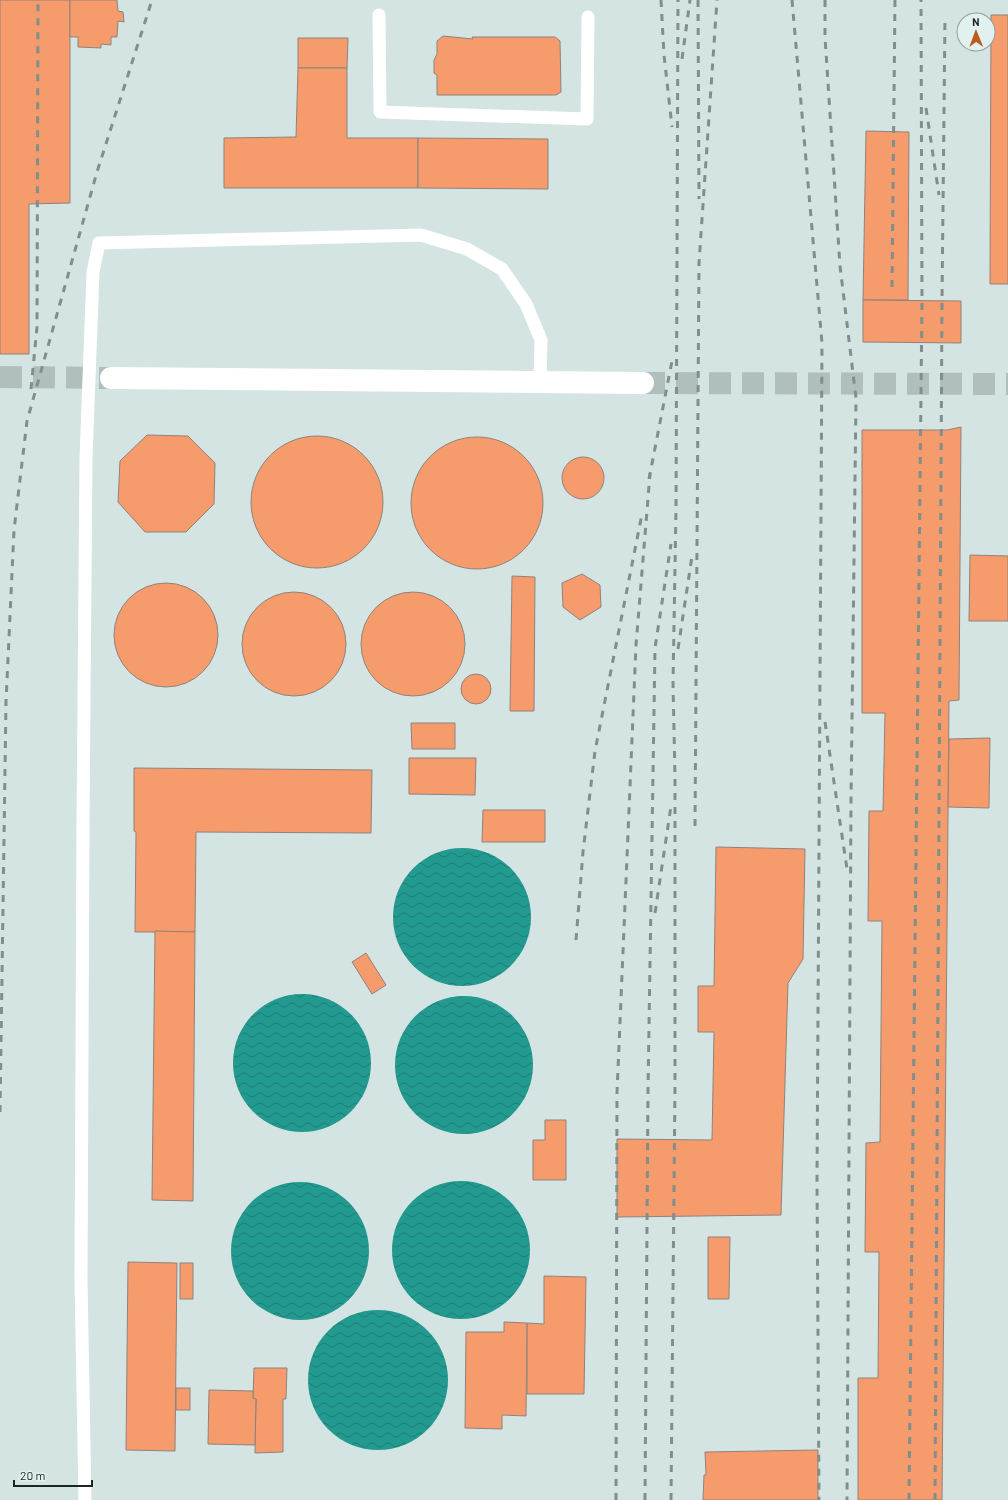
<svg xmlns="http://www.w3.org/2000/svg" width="1008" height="1500" font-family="Barlow,sans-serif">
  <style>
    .water { fill: url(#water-waves) }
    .building { fill: #f59b6c; stroke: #8f837d }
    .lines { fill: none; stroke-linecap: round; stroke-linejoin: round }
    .minor-tunnel { stroke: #b0bebc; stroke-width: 22; stroke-dasharray: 22 11; stroke-linecap: butt }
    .service { stroke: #fff; stroke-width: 13 }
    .minor { stroke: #fff; stroke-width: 22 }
    .rail { stroke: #828e8c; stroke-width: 3; stroke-dasharray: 7 7; stroke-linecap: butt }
  </style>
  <defs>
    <pattern id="water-waves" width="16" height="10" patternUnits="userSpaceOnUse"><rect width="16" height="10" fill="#239a90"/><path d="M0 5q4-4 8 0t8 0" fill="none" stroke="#1e7d75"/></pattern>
  </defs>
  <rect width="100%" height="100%" fill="#d4e4e2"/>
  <!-- water -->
  <g class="water">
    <circle cx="462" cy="917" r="69"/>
    <circle cx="302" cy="1063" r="69"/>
    <circle cx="464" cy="1065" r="69"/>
    <circle cx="461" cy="1250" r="69"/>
    <circle cx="300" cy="1251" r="69"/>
    <circle cx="378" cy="1380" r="70"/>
  </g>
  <!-- building -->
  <g class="building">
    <path d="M 0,0 L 70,0 L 70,203 L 29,204 L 29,354 L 0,354 Z"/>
    <path d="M 70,0 L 117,0 L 118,11 L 123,12 L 124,22 L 118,21 L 117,37 L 111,37 L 111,45 L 101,44 L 101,48 L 78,47 L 78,37 L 70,37 Z"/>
    <path d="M 991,15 L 1008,15 L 1008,284 L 990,284 Z"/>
    <path d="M 443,36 L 473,39 L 472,37 L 555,37 L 560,41 L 561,92 L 556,95 L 437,95 L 437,75 L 434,73 L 434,60 L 437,54 L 437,41 Z"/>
    <path d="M 298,38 L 348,38 L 347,68 L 298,68 Z"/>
    <path d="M 298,68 L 347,68 L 347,138 L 418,138 L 418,188 L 224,188 L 224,138 L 296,137 Z"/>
    <path d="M 866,131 L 909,132 L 908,300 L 863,300 Z"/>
    <path d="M 418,138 L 548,139 L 548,189 L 418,188 Z"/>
    <path d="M 863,300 L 961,301 L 961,343 L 863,342 Z"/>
    <path d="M 961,427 L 959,700 L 949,701 L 942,1500 L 858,1500 L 858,1378 L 878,1378 L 879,1252 L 865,1252 L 866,1143 L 880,1142 L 882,921 L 868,921 L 869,811 L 883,811 L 885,713 L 862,713 L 862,430 L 947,430 Z"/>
    <path d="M 147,435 L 188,436 L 215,463 L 214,504 L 186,532 L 145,532 L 118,502 L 120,461 Z"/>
    <circle cx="317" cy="502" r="66"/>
    <circle cx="477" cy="503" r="66"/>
    <circle cx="583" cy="478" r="21"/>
    <path d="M 970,555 L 1008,556 L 1008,621 L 969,621 Z"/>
    <path d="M 582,574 L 600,585 L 601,607 L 580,620 L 563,607 L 562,583 Z"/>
    <path d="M 512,576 L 535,577 L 534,711 L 510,711 Z"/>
    <circle cx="166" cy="635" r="52"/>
    <circle cx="413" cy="644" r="52"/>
    <circle cx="294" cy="644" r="52"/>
    <circle cx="476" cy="689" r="15"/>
    <path d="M 411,723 L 455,723 L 455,749 L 412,749 Z"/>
    <path d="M 990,738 L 989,808 L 948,807 L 949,739 Z"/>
    <path d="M 409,758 L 476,758 L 475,795 L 409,794 Z"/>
    <path d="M 134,768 L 372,770 L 371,833 L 196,832 L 195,932 L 135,932 L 136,832 L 134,831 Z"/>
    <path d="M 483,810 L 545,810 L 545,842 L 482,842 Z"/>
    <path d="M 716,847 L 805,849 L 803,959 L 788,983 L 781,1215 L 617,1217 L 617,1139 L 712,1140 L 714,1032 L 698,1032 L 698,986 L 714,986 Z"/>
    <path d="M 155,931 L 195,932 L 193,1201 L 152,1200 Z"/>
    <path d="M 366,953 L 386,985 L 372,994 L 352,962 Z"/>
    <path d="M 545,1120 L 566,1120 L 566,1180 L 533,1180 L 533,1140 L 545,1140 Z"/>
    <path d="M 708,1237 L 730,1237 L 729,1299 L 708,1299 Z"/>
    <path d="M 128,1262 L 177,1263 L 175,1451 L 126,1450 Z"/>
    <rect x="180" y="1263" width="13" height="36"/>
    <path d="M 544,1276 L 586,1277 L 584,1394 L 527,1394 L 527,1323 L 544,1324 Z"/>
    <path d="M 504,1322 L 527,1323 L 526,1416 L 502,1415 L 502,1429 L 465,1428 L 466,1332 L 504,1332 Z"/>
    <path d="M 254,1368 L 287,1368 L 286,1399 L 283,1399 L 283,1452 L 255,1453 L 256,1399 L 253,1398 Z"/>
    <rect x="176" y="1388" width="14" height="22"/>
    <path d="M 209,1390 L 253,1391 L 253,1398 L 256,1399 L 255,1445 L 208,1444 Z"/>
    <path d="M 818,1450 L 818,1500 L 703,1500 L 704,1475 L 706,1475 L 705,1452 Z"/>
  </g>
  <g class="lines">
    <!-- minor-tunnel -->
    <g class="minor-tunnel">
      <path d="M 0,377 L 111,378"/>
      <path d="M 643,383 L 1008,384"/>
    </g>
    <!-- service -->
    <g class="service">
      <path d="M 379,15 L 380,112 L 587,119 L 588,17"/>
      <path d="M 85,1500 L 81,1280 L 83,823 L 86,458 L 93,272 L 99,243 L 421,235 L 467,249 L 502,269 L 526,304 L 541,340 L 540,381"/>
    </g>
    <!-- minor -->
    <path class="minor" d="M 111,378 L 643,383"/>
    <!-- rail -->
    <g class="rail">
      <path d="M 661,0 L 664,55 L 672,127"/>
      <path d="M 698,0 L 699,199"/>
      <path d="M 792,0 L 822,343 L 817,1180 L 819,1500"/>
      <path d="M 825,0 L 825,37 L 840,266 L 856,398 L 851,802 L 847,1500"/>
      <path d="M 682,59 L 690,0"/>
      <path d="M 926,108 L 939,195"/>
      <path d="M 892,287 L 895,0"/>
      <path d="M 31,389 L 37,327 L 38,0"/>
      <path d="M 649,479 L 672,361"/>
      <path d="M 678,649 L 692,556"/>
      <path d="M 825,722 L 847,869"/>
      <path d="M 695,826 L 699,263 L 717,0"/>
      <path d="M 655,913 L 671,806"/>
      <path d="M 576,940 L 583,852 L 595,751 L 642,514"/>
      <path d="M 0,1112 L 6,702 L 14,530 L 27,421 L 97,172 L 152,0"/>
      <path d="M 616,1500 L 617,1093 L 636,645 L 650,474"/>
      <path d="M 645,1500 L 648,1090 L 655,648 L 671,544"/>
      <path d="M 671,1500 L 675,1086 L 675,777 L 673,683 L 676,509 L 678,0"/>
      <path d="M 909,1500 L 922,301 L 921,0"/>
      <path d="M 935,1500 L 942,301 L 945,17"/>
    </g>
  </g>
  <!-- north arrow -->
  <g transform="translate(976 32) rotate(359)"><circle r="19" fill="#e1f1ef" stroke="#939f9e"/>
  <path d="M0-3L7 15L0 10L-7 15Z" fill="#bd5b1e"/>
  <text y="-6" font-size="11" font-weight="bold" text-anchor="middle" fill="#1f2524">N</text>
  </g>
  <!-- scale -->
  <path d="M14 1480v6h78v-6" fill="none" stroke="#1f2524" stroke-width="2"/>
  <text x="20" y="1480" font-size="12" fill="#1f2524" stroke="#e1f1ef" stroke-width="3" paint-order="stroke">20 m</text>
</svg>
